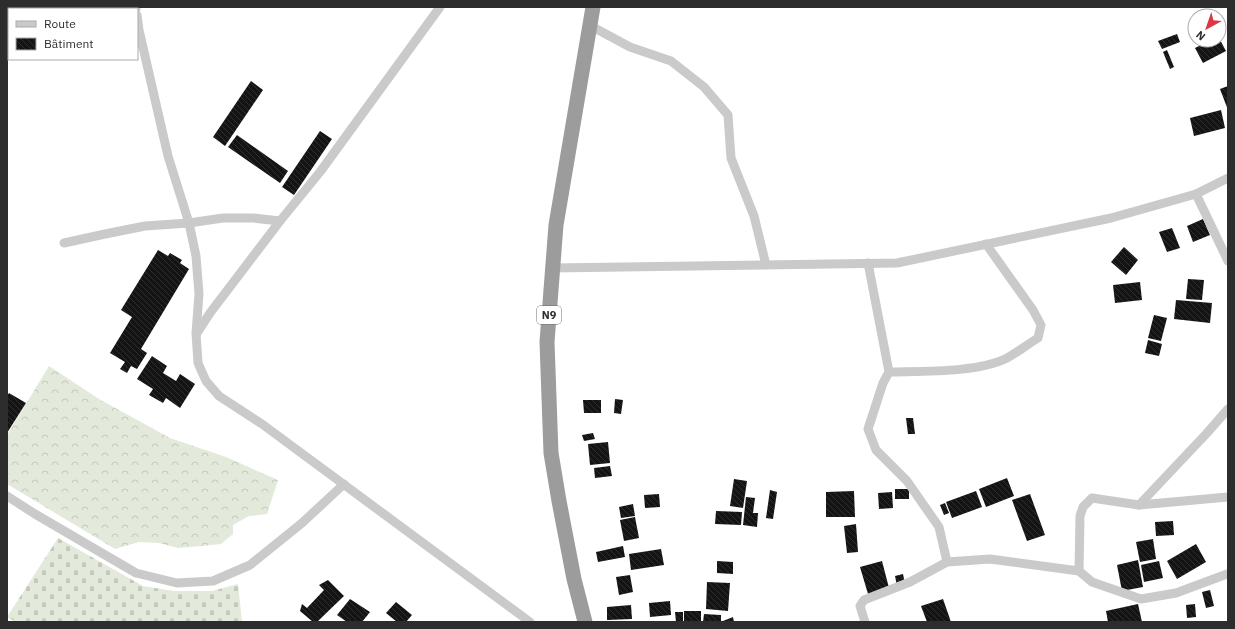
<svg xmlns="http://www.w3.org/2000/svg" width="1235" height="629" font-family="'IBM Plex Sans',sans-serif">
  <style>
    .forest { fill: url(#forest-crowns) }
    .cemetery { fill: url(#cemetery-stones) }
    .building { fill: url(#building-back-hatch) }
    .lines { fill: none; stroke-linecap: round; stroke-linejoin: round }
    .minor { stroke: #cacaca; stroke-width: 9 }
    .trunk { stroke: #9c9c9c; stroke-width: 15 }
    .labels { text-anchor: middle; dominant-baseline: central; stroke-width: 4; stroke-linejoin: round; paint-order: stroke }
    .shield { fill: #fff; stroke: #6c6c6c; stroke-width: 1 }
    .shield-label { font-size: 11px; font-weight: bold; fill: #2d2d2d }
  </style>
  <defs>
    <pattern id="forest-crowns" width="20" height="18" patternUnits="userSpaceOnUse"><rect width="20" height="18" fill="#e3eadb"/><path d="M2 6a3 3 0 1 1 6 0M12 15a3 3 0 1 1 6 0" fill="none" stroke="#c3c9bc"/></pattern>
    <pattern id="cemetery-stones" width="16" height="16" patternUnits="userSpaceOnUse"><rect width="16" height="16" fill="#e3eadb"/><path d="M2 7V4a2 2 0 0 1 4 0v3zM10 15v-3a2 2 0 0 1 4 0v3z" fill="#c3c9bc"/></pattern>
    <pattern id="building-back-hatch" width="6" height="6" patternUnits="userSpaceOnUse"><rect width="6" height="6" fill="#141414"/><path d="M-1 5l2 2M0 0l6 6M5-1l2 2" fill="none" stroke="#2e2e2e"/></pattern>
  </defs>
  <rect width="100%" height="100%" fill="#fff"/>
  <!-- forest -->
  <path class="forest" d="M 49,366 L 99,399 L 170,438 L 226,457 L 278,480 L 267,514 L 249,516 L 233,525 L 233,534 L 221,544 L 202,546 L 178,548 L 159,543 L 139,542 L 115,549 L 7,484 L 7,435 Z"/>
  <!-- cemetery -->
  <path class="cemetery" d="M 58,538 L 143,586 L 173,591 L 212,591 L 238,584 L 242,622 L 16,622 L 7,617 Z"/>
  <!-- building -->
  <g class="building">
    <path d="M 1177,34 L 1180,42 L 1162,49 L 1158,41 Z"/>
    <path d="M 1219,38 L 1226,51 L 1203,63 L 1195,48 L 1211,40 L 1219,40 Z"/>
    <path d="M 1167,50 L 1174,67 L 1170,69 L 1163,52 Z"/>
    <path d="M 251,81 L 263,90 L 225,146 L 213,137 Z"/>
    <path d="M 1228,86 L 1228,110 L 1220,89 Z"/>
    <path d="M 1221,110 L 1225,128 L 1194,136 L 1190,118 Z"/>
    <path d="M 320,131 L 332,139 L 294,195 L 282,187 Z"/>
    <path d="M 237,135 L 288,171 L 280,183 L 228,147 Z"/>
    <path d="M 1203,219 L 1210,235 L 1193,242 L 1187,226 Z"/>
    <path d="M 1172,228 L 1180,248 L 1167,252 L 1159,232 Z"/>
    <path d="M 1124,247 L 1138,260 L 1126,275 L 1111,262 Z"/>
    <path d="M 158,250 L 168,256 L 170,253 L 182,260 L 180,263 L 189,269 L 141,349 L 147,353 L 137,369 L 131,366 L 127,373 L 120,369 L 125,362 L 110,353 L 132,317 L 121,310 Z"/>
    <path d="M 1188,279 L 1204,280 L 1202,300 L 1186,299 Z"/>
    <path d="M 1140,282 L 1142,300 L 1115,303 L 1113,285 Z"/>
    <path d="M 1176,300 L 1212,303 L 1210,323 L 1174,319 Z"/>
    <path d="M 1154,315 L 1167,318 L 1161,341 L 1148,338 Z"/>
    <path d="M 1148,340 L 1162,344 L 1159,356 L 1145,353 Z"/>
    <path d="M 152,356 L 167,366 L 163,373 L 176,381 L 180,374 L 195,384 L 180,408 L 166,398 L 163,403 L 149,395 L 153,389 L 137,379 Z"/>
    <path d="M 9,393 L 26,403 L 7,433 L 7,396 Z"/>
    <path d="M 615,399 L 623,400 L 621,414 L 614,413 Z"/>
    <path d="M 583,400 L 601,400 L 601,413 L 584,413 Z"/>
    <path d="M 906,418 L 913,418 L 915,434 L 908,434 Z"/>
    <path d="M 593,433 L 595,439 L 584,441 L 582,435 Z"/>
    <path d="M 608,442 L 610,463 L 590,465 L 588,444 Z"/>
    <path d="M 610,466 L 612,476 L 595,478 L 594,468 Z"/>
    <path d="M 1007,478 L 1014,496 L 986,507 L 979,489 Z"/>
    <path d="M 734,479 L 747,481 L 743,508 L 730,506 Z"/>
    <rect x="895" y="489" width="14" height="10"/>
    <path d="M 770,490 L 777,492 L 773,519 L 766,518 Z"/>
    <path d="M 854,491 L 855,517 L 826,517 L 826,492 Z"/>
    <path d="M 976,491 L 982,507 L 952,518 L 946,502 Z"/>
    <path d="M 892,492 L 893,508 L 879,509 L 878,493 Z"/>
    <path d="M 659,494 L 660,507 L 645,508 L 644,495 Z"/>
    <path d="M 1030,494 L 1045,535 L 1027,541 L 1012,500 Z"/>
    <path d="M 746,497 L 755,498 L 753,513 L 758,513 L 757,527 L 743,525 Z"/>
    <path d="M 945,503 L 949,513 L 944,515 L 940,505 Z"/>
    <path d="M 633,504 L 635,516 L 621,518 L 619,507 Z"/>
    <path d="M 716,511 L 742,512 L 741,525 L 715,524 Z"/>
    <path d="M 635,517 L 639,538 L 624,541 L 620,520 Z"/>
    <path d="M 1173,521 L 1174,535 L 1156,536 L 1155,522 Z"/>
    <path d="M 856,524 L 858,552 L 847,553 L 844,526 Z"/>
    <path d="M 1153,539 L 1156,559 L 1140,562 L 1136,542 Z"/>
    <path d="M 1196,544 L 1206,562 L 1177,579 L 1167,561 Z"/>
    <path d="M 623,546 L 625,557 L 598,562 L 596,552 Z"/>
    <path d="M 661,549 L 664,565 L 631,570 L 629,554 Z"/>
    <path d="M 1138,560 L 1143,587 L 1122,591 L 1117,565 Z"/>
    <path d="M 717,561 L 733,562 L 733,574 L 717,573 Z"/>
    <path d="M 882,561 L 889,588 L 868,594 L 860,567 Z"/>
    <path d="M 1159,561 L 1163,578 L 1144,582 L 1141,565 Z"/>
    <path d="M 903,574 L 905,584 L 897,586 L 895,576 Z"/>
    <path d="M 630,575 L 633,592 L 619,595 L 616,577 Z"/>
    <path d="M 328,580 L 344,596 L 317,622 L 313,622 L 300,611 L 302,604 L 307,608 L 324,590 L 319,585 Z"/>
    <path d="M 707,582 L 730,583 L 728,611 L 706,609 Z"/>
    <path d="M 1210,590 L 1214,606 L 1206,608 L 1202,592 Z"/>
    <path d="M 350,599 L 370,612 L 362,622 L 347,622 L 337,615 Z"/>
    <path d="M 943,599 L 951,622 L 927,622 L 921,606 Z"/>
    <path d="M 670,601 L 671,615 L 650,617 L 649,603 Z"/>
    <path d="M 396,602 L 412,615 L 406,622 L 397,622 L 386,613 Z"/>
    <path d="M 1138,604 L 1142,622 L 1108,622 L 1106,611 Z"/>
    <path d="M 1195,604 L 1196,617 L 1187,618 L 1186,605 Z"/>
    <path d="M 631,605 L 632,619 L 607,620 L 607,607 Z"/>
    <rect x="684" y="611" width="17" height="11"/>
    <path d="M 675,612 L 683,612 L 683,622 L 676,622 Z"/>
    <path d="M 704,614 L 721,615 L 721,622 L 703,622 Z"/>
    <path d="M 733,617 L 734,622 L 723,622 L 723,621 Z"/>
  </g>
  <g class="lines">
    <!-- minor -->
    <g class="minor">
      <path d="M 136,7 L 136,9"/>
      <path d="M 137,15 L 139,30 L 168,156 L 189,223 L 196,256 L 199,294 L 196,333 L 198,363 L 206,381 L 219,396 L 262,424 L 530,622"/>
      <path d="M 589,25 L 630,47 L 671,61 L 704,87 L 728,115 L 731,158 L 754,216 L 766,265"/>
      <path d="M 1196,194 L 1228,261"/>
      <path d="M 64,243 L 105,234 L 145,226 L 189,223 L 223,218 L 253,218 L 280,221"/>
      <path d="M 868,263 L 889,372 L 883,383 L 868,429 L 876,450 L 907,481 L 939,527 L 947,562"/>
      <path d="M 552,268 L 897,263 L 1111,218 L 1196,194 L 1228,178"/>
      <path d="M 197,333 L 210,313 L 280,221 L 320,172 L 440,7"/>
      <path d="M 889,372 C 923,371 977,373 1007,358 C 1018,352 1028,344 1038,338 L 1041,325 L 1033,310 L 986,244"/>
      <path d="M 7,496 L 35,514 L 136,573 L 177,583 L 213,581 L 250,565 L 302,523 L 344,484"/>
      <path d="M 1139,505 L 1207,433 L 1228,409"/>
      <path d="M 1079,571 L 1080,516 L 1083,507 L 1092,498 L 1139,505 L 1228,497"/>
      <path d="M 865,622 L 860,606 L 864,600 L 910,582 L 947,562 L 990,559 L 1079,571 L 1092,582 L 1141,599 L 1176,593 L 1227,574"/>
    </g>
    <!-- trunk -->
    <path class="trunk" d="M 585,622 L 574,579 L 559,501 L 551,453 L 547,342 L 556,225 L 593,7"/>
  </g>
  <g class="labels">
    <!-- shield labels -->
    <rect class="shield" x="537" y="306" width="24" height="18" rx="3"/>
    <g class="shield-label">
      <text x="549" y="315">N9</text>
    </g>
  </g>
  <!-- border -->
  <rect width="1235" height="629" fill="none" stroke="#2d2d2d" stroke-width="16"/>
  <!-- legend -->
  <rect x="8" y="8" width="130" height="52" fill="#ffffff" stroke="#ababab"/>
  <rect x="16" y="21" width="20" height="6" fill="#cacaca" stroke="#ababab"/>
  <text x="44" y="28" font-size="12" fill="#2d2d2d">Route</text>
  <rect x="16" y="38" width="20" height="12" fill="url(#building-back-hatch)" stroke="#ababab"/>
  <text x="44" y="48" font-size="12" fill="#2d2d2d">Bâtiment</text>
  <!-- north arrow -->
  <g transform="translate(1207 28) rotate(220)"><circle r="19" fill="#ffffff" stroke="#ababab"/>
  <path d="M0-3L7 15L0 10L-7 15Z" fill="#dc3742"/>
  <text y="-6" font-size="11" font-weight="bold" text-anchor="middle" fill="#2d2d2d">N</text>
  </g>
</svg>
